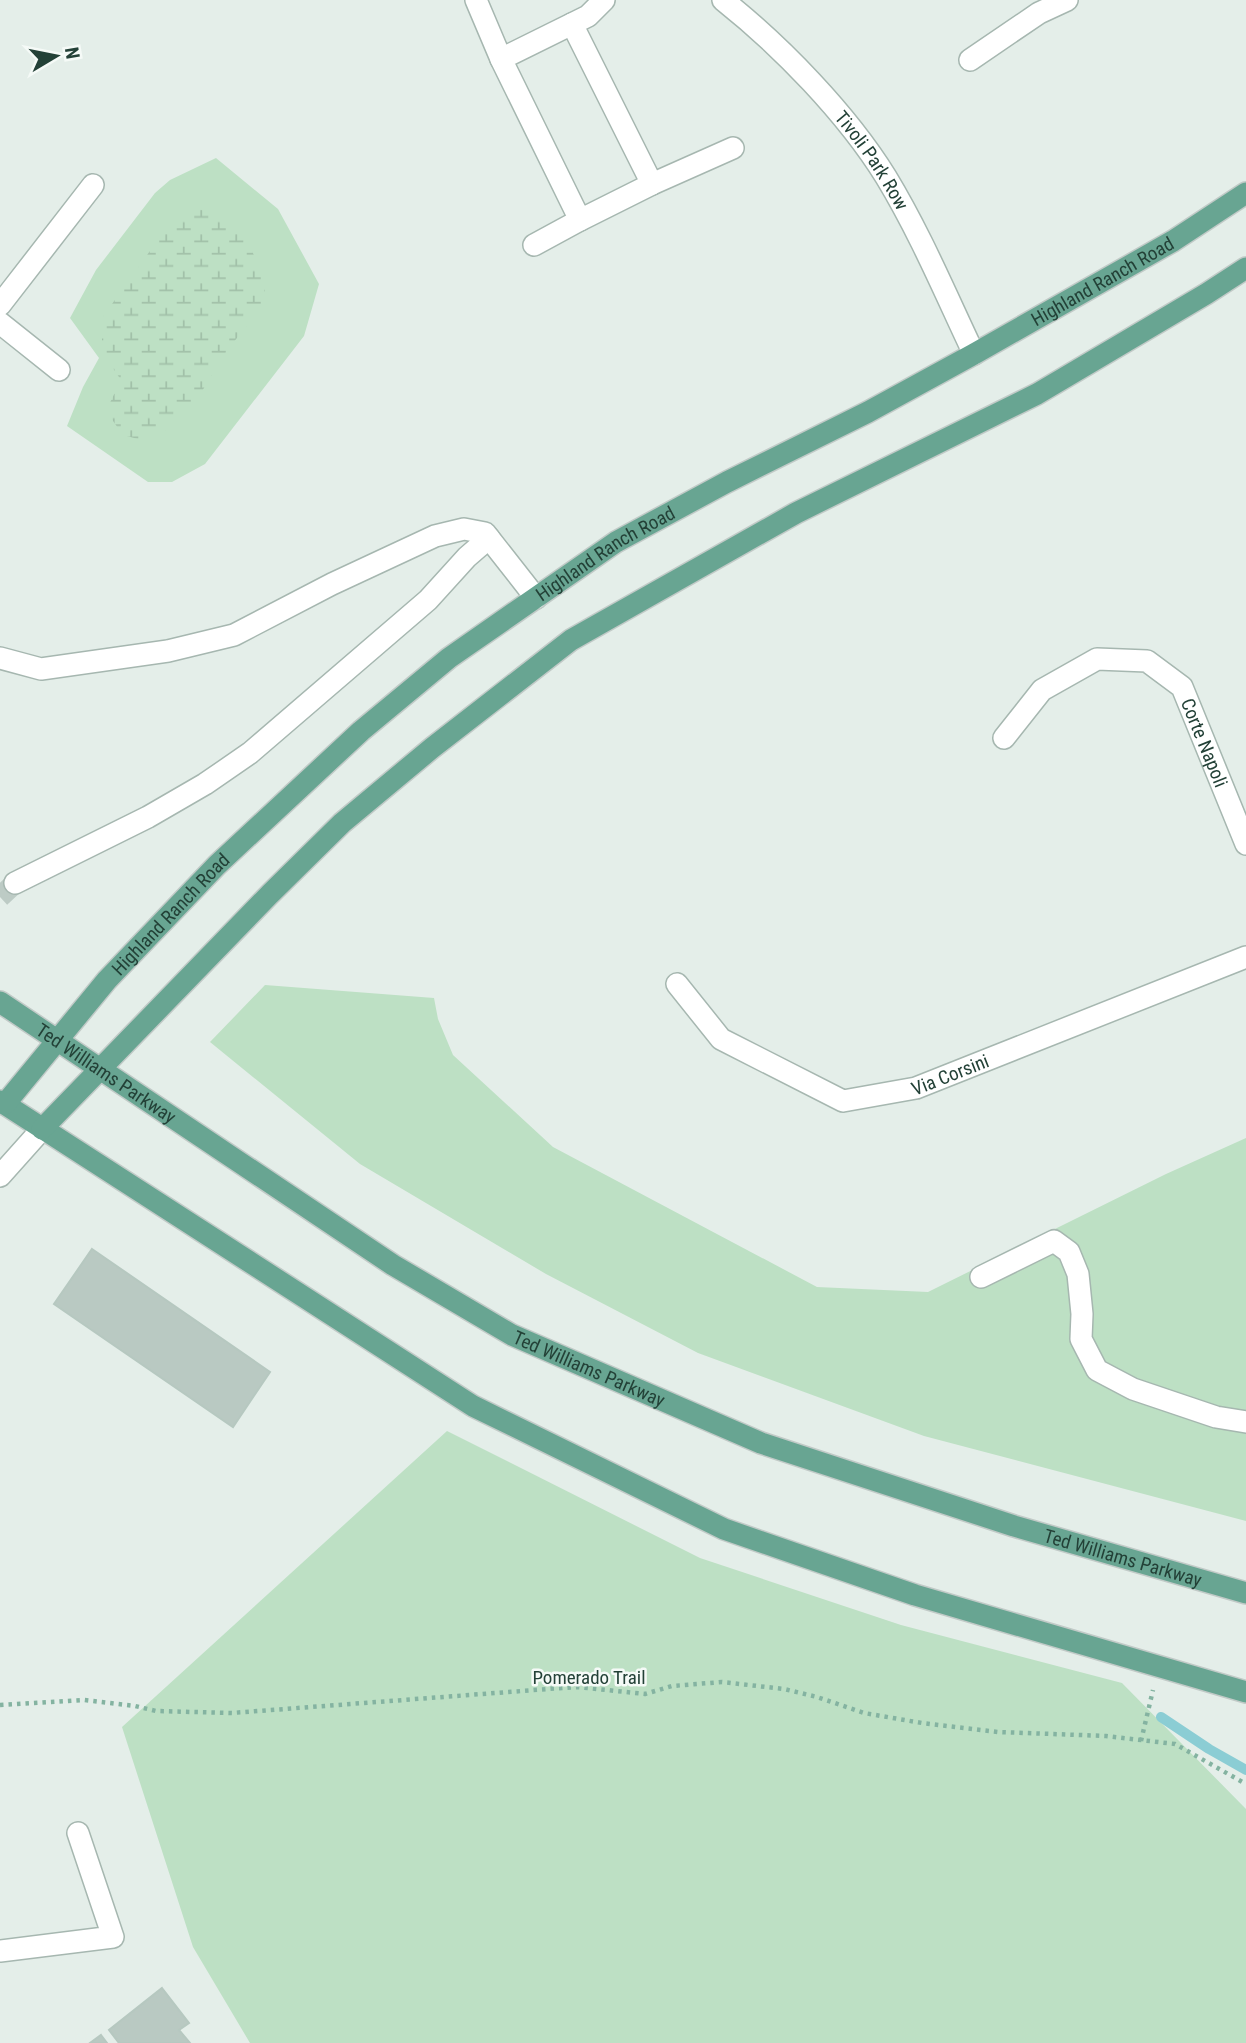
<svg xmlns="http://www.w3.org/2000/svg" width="1246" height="2043" font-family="'Roboto Condensed',sans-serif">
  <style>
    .green { fill: #bde0c4 }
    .wetland { fill: url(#wetland-marsh) }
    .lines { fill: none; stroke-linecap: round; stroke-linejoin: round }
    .stream { stroke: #8bcdd4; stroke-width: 10 }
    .building { fill: #b9c9c2; stroke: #b6c8c0; stroke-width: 2 }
    .minor-tunnel { stroke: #bdcbc5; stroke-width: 21; stroke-dasharray: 21 10; stroke-linecap: butt }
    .minor-casing { stroke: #a6b7b0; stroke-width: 24 }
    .major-casing { stroke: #c1cac7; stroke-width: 24 }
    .path { stroke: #84b3a1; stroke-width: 4.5; stroke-dasharray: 3.5 5; stroke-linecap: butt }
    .minor { stroke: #fff; stroke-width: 21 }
    .major { stroke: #68a592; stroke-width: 21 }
    .labels { text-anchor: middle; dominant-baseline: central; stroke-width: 5; stroke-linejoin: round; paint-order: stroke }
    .street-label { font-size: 19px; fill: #234137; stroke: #f5faf7 }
  </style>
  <defs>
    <pattern id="wetland-marsh" width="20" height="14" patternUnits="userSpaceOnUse" patternTransform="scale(1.75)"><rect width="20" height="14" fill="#bde0c4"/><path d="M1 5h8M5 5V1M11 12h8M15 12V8" fill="none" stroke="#a2c1a9"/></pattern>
  </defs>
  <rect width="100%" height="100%" fill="#e4eee9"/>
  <!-- green -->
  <g class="green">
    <path d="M 216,158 L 278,209 L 319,284 L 304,336 L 205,464 L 172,482 L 148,482 L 67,426 L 83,387 L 99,358 L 70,318 L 96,270 L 155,193 L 170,180 Z"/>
    <path d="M 265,985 L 434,998 L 438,1019 L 453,1055 L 553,1147 L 817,1287 L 928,1292 L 1166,1174 L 1246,1138 L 1246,1521 L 924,1436 L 698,1353 L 546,1274 L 360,1164 L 210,1042 Z"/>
    <path d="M 447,1431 L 700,1558 L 901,1625 L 1122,1683 L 1246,1809 L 1246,2043 L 250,2043 L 193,1947 L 122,1727 Z"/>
  </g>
  <!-- wetland -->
  <path class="wetland" d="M 194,208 C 204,211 217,212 226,217 C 250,229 262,277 267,301 L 228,349 L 199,396 L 171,426 L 149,442 L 123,435 L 106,411 L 121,380 L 102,352 L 102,318 L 165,230 Z"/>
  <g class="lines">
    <!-- stream -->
    <path class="stream" d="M 1161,1717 L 1209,1749 L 1246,1770"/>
  </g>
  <!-- building -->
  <g class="building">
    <path d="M 92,1249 L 270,1372 L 233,1427 L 54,1304 Z"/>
    <path d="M 162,1988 L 189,2023 L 179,2030 L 190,2043 L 119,2043 L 109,2030 Z"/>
    <path d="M 101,2035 L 107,2043 L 90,2043 Z"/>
  </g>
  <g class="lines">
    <!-- minor-tunnel -->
    <path class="minor-tunnel" d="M 0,897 L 15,883"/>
    <defs>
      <g id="minor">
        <path d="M 476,0 L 501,59"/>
        <path d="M 604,0 L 588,16 L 501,59 L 580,220 L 652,184 L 733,148"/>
        <path id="s1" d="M 723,0 C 781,46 847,114 886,177 C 920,233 946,295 974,354"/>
        <path d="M 572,24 L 652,184"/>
        <path d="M 970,60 L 1039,13 L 1067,0"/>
        <path d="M 534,245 L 580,220"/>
        <path d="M 0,305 L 93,185"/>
        <path d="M 0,323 L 59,370"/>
        <path d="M 0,658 L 41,669 L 168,651 L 234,635 L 332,584 L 435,536 L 464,529 L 485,533 L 536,598"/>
        <path id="s2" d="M 1004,738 L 1042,690 L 1097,659 L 1147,661 L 1182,687 L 1246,844"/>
        <path d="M 15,883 L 148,817 L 205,784 L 250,753 L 428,600 L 467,557 L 489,538"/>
        <path id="s3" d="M 677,984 L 721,1039 L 843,1101 L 916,1088 L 1246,957"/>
        <path d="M 0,1176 L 42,1129"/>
        <path d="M 981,1277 L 1054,1241 L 1069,1252 L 1078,1274 L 1082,1314 L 1081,1339 L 1097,1370 L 1133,1389 L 1216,1417 L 1246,1422"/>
        <path d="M 0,1951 L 113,1937 L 78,1833"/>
      </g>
      <g id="major">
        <path id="s4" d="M 0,1002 L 393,1265 L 512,1335 L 761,1443 L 1014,1526 L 1246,1593"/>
        <path d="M 0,1101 L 473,1406 L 724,1529 L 915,1595 L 1246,1692"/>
        <path id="s5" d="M 5,1104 L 107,980 L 217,865 L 361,731 L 449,658 L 616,542 L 727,482 L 868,412 L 974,354 L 1173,241 L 1246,193"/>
        <path d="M 42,1129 L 270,894 L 342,823 L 432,748 L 571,640 L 796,513 L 1037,394 L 1206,294 L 1246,268"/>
      </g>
    </defs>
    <!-- minor casing -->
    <use href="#minor" class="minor-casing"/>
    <!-- major casing -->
    <use href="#major" class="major-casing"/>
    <!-- path -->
    <g class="path">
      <path d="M 0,1705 L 84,1700 L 135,1706 L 156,1711 L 232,1713 L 548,1689 L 578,1687 L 645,1694 L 672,1686 L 722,1682 L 784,1689 L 817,1697 L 864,1713 L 922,1723 L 998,1732 L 1106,1736 L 1175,1744 L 1246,1784"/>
      <path d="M 1141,1741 L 1153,1690"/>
    </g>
    <!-- minor -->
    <use href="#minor" class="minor"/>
    <!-- major -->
    <use href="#major" class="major"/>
  </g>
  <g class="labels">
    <!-- street labels -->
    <g class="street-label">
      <text stroke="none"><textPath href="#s1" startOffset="220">Tivoli Park Row</textPath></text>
      <text stroke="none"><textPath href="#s5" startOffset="1386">Highland Ranch Road</textPath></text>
      <text stroke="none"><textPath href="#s5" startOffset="819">Highland Ranch Road</textPath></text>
      <text stroke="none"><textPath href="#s2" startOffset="278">Corte Napoli</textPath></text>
      <text stroke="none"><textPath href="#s5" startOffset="252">Highland Ranch Road</textPath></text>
      <text stroke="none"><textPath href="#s4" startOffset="128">Ted Williams Parkway</textPath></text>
      <text stroke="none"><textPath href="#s3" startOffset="318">Via Corsini</textPath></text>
      <text stroke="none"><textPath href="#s4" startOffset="695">Ted Williams Parkway</textPath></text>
      <text stroke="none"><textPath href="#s4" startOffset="1262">Ted Williams Parkway</textPath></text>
      <text x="589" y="1677">Pomerado Trail</text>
    </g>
  </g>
  <!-- north arrow -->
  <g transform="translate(56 56) rotate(80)" stroke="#f5faf7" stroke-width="5" paint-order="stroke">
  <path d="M0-5L12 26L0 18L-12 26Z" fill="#234137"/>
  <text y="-10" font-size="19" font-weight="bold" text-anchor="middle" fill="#234137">N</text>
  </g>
</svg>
